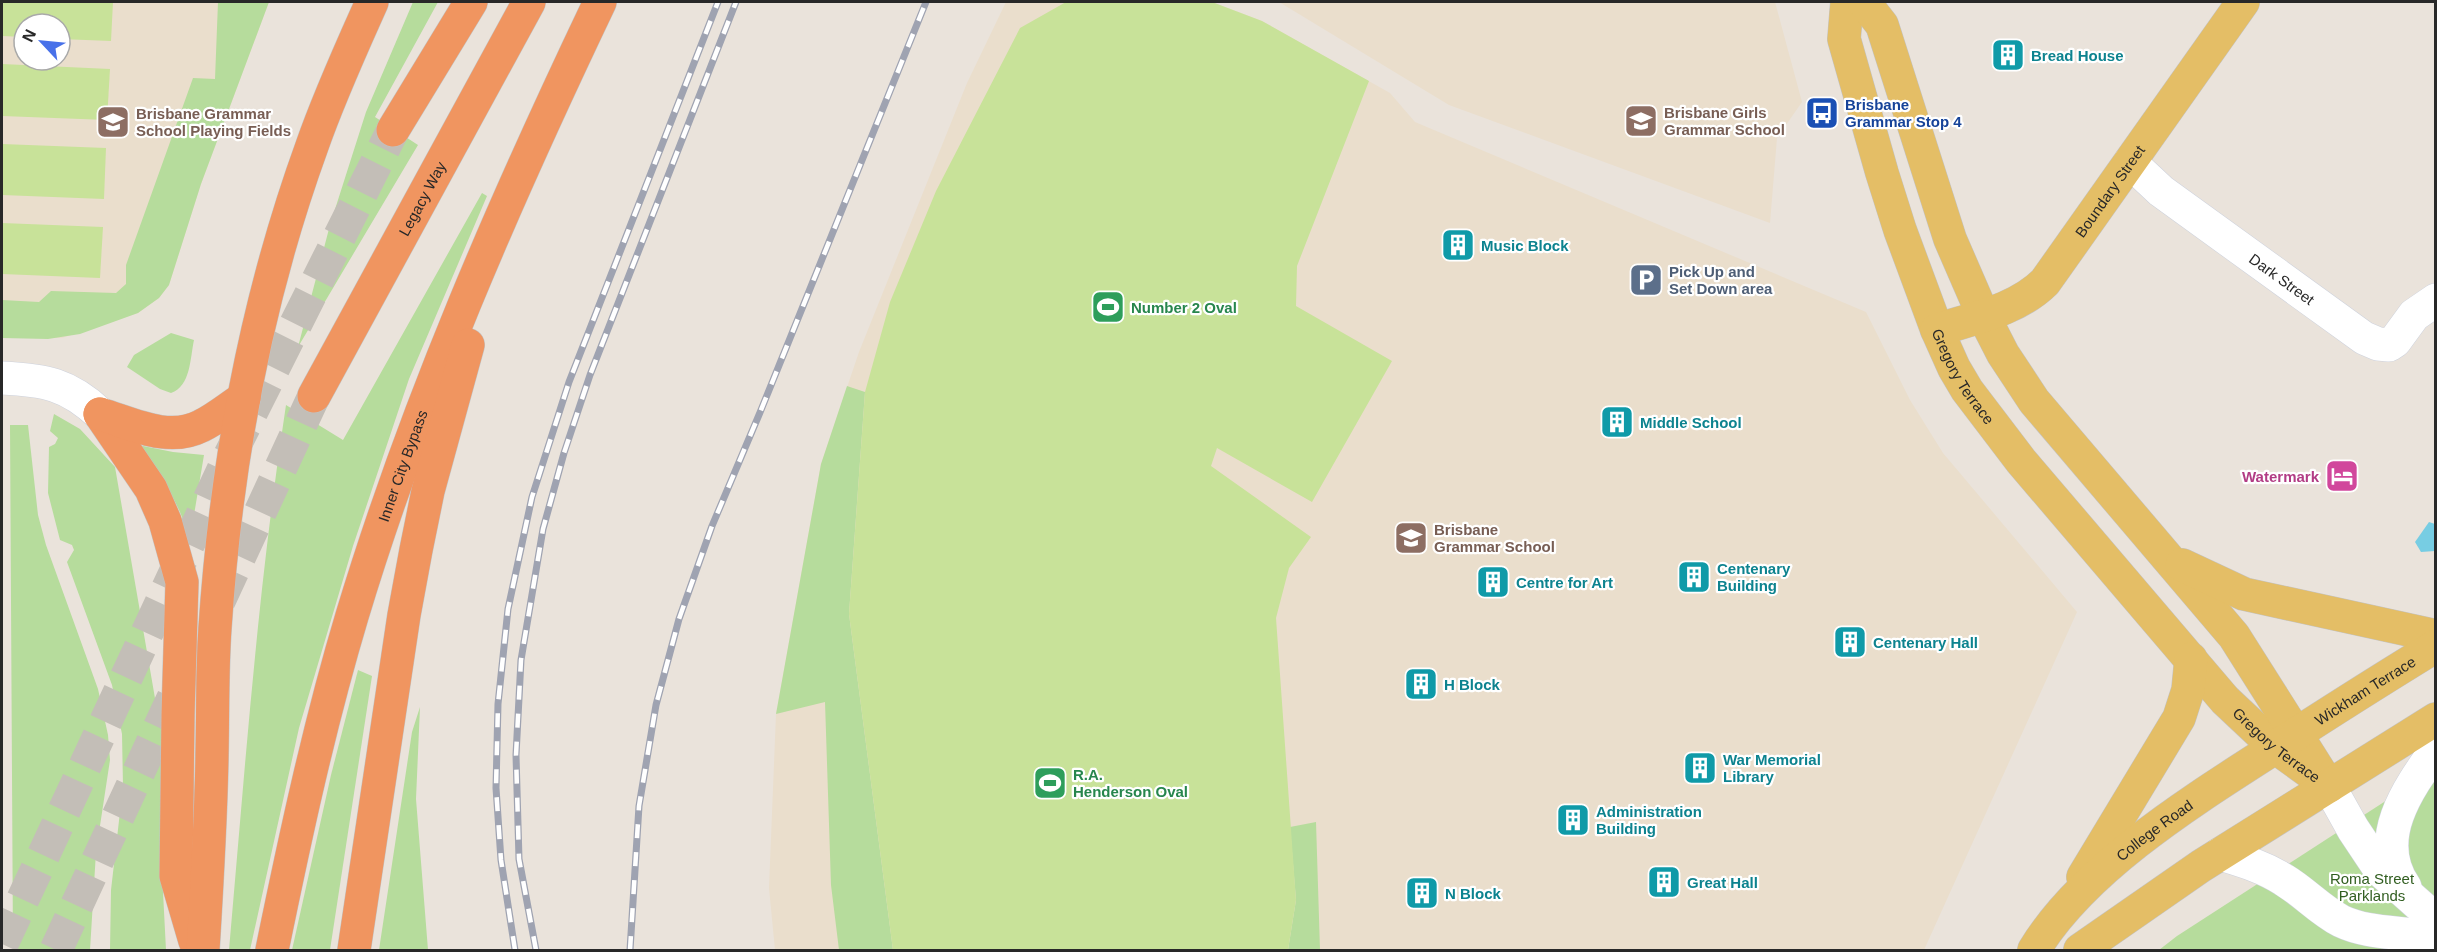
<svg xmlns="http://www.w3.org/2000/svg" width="2437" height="952" font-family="Helvetica,sans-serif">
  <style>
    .education { fill: #eadecc; fill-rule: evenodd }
    .green { fill: #b6dc9c }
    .pitch { fill: #c8e299 }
    .water { fill: #77cde3 }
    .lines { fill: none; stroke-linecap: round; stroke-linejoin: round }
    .highway-tunnel { stroke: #c3beb7; stroke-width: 33; stroke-dasharray: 33 16; stroke-linecap: butt }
    .minor-casing { stroke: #ced2dc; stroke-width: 34 }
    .major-casing { stroke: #c3c3c3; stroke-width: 34 }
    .highway-casing { stroke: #c3c3c3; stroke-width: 34 }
    .minor { stroke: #fff; stroke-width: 33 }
    .major { stroke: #e4be66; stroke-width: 33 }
    .highway { stroke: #f09560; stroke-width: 33 }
    .rail-casing { stroke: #9fa3b1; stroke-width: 7 }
    .rail { stroke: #fff; stroke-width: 4.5; stroke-dasharray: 14; stroke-linecap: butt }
    .labels { text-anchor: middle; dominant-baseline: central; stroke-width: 4.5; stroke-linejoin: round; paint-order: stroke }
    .culture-label { font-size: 15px; font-weight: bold; fill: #0d838f; stroke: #fff; text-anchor: start }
    .transit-label { font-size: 15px; font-weight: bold; fill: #164399; stroke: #fff; text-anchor: start }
    .education-label { font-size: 15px; font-weight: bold; fill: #785e54; stroke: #fff; text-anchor: start }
    .street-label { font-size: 15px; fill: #282828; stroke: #fff }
    .service-label { font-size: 15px; font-weight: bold; fill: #4e5e75; stroke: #fff; text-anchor: start }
    .leisure-label { font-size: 15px; font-weight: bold; fill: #27864d; stroke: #fff; text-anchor: start }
    .hotel-label { font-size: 15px; font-weight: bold; fill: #b23c85; stroke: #fff; text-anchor: end }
    .park-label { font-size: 15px; fill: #315e20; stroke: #fff }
  </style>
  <rect width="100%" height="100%" fill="#eae3db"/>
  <!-- education -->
  <g class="education">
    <path d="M 2,2 L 269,2 L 201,184 L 169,285 L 159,298 L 138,313 L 62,338 L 2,338 ZM 24,24 L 60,24 L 60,60 L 24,60 Z"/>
    <path d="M 1006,2 L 1212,2 L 1262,21 L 1390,93 L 1415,122 L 1866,312 L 1910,400 L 1943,453 L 2077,612 L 1924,950 L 775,950 L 769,888 L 776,714 L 821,464 L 859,352 L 967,83 Z"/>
    <path d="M 1279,2 L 1775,2 L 1802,102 L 1777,138 L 1770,223 L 1449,105 Z"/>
  </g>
  <!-- green -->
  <g class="green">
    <path d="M 218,2 L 269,2 L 201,184 L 169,285 L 159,298 L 138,313 L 80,334 L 48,339 L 2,338 L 2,300 L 39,302 L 51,291 L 116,293 L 126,284 L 126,265 L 193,78 L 215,79 Z"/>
    <path d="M 413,2 L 438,2 L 375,117 L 418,145 L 298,347 L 330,225 L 366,112 Z"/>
    <path d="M 482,193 L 487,196 L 409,379 L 353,546 L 299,728 L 250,950 L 229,950 C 245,768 258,586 286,405 L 343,440 Z"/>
    <path d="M 171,333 L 194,340 C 190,358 191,386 171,393 L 160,389 L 127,367 L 134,355 Z"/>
    <path d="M 847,386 L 865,392 L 849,614 L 893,950 L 839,950 L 831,885 L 825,702 L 776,714 L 821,464 Z"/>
    <path d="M 54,414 L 80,429 L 115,467 L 156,704 L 168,734 L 163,892 L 166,950 L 110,950 L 111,890 L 123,786 L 122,734 L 112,685 L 67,562 L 74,550 L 72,545 L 60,540 L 48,493 L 49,447 L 55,444 L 58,438 L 50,431 Z"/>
    <path d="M 10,425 L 28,425 L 38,515 L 46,545 L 98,689 L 108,735 L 110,760 L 96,852 L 90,950 L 13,950 Z"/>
    <path d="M 133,444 L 173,452 L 204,455 L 192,527 L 186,528 C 175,494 156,471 133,444 Z"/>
    <path d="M 358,670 L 372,676 L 330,950 L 292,950 L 331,775 Z"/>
    <path d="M 420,707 L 416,799 L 428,950 L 379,950 L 412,732 Z"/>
    <path d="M 2435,769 L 2435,950 L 2159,950 L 2177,936 Z"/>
    <path d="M 1316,822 L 1320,950 L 1288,950 L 1296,900 L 1290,827 Z"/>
  </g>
  <!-- pitch -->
  <g class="pitch">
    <path d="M 2,2 L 113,2 L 111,41 L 60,39 L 60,24 L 24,24 L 24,37 L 2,36 Z"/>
    <path d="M 1066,2 L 1212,2 L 1262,21 L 1369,81 L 1297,266 L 1296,306 L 1392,361 L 1312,502 L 1217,448 L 1211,466 L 1311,537 L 1289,568 L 1276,618 L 1296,900 L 1288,950 L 893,950 L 849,614 L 865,392 L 890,302 L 936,191 L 1020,28 Z"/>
    <path d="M 2,64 L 110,69 L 107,120 L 2,116 Z"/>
    <path d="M 2,144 L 106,148 L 104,199 L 2,195 Z"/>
    <path d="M 2,223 L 103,227 L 100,278 L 2,274 Z"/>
  </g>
  <!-- water -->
  <path class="water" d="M 2429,522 L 2435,524 L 2435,551 L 2421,552 L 2415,542 Z"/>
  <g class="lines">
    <!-- highway-tunnel -->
    <g class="highway-tunnel">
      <path d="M 219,601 L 314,396"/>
      <path d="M 2,944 L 229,457 L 393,130"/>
      <path d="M 56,950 L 180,683"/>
    </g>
    <defs>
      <g id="minor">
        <path id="s1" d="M 2130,162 L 2161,191 L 2364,338 L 2378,344 L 2389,345 L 2395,341 L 2414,315 L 2436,300"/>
        <path d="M 2,378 C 45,380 68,384 100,414"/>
        <path d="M 2329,786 L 2353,829 L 2381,871 L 2436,920"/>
        <path d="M 2220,854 C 2243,861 2264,867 2284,880 C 2304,892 2320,910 2341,921 C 2370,935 2405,931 2436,939"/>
        <path d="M 2405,887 C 2372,840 2407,790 2436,750"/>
      </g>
      <g id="major">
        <path id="s2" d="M 1847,2 L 1844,39 L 1882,173 L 1900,230 L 1937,330 L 1954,368 L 1967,390 L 2021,461 L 2225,700 L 2275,747 L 2329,786"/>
        <path d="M 1864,2 L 1882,25 L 1950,239 L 1983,315 L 2003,354 L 2034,401 L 2234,636 L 2320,772"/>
        <path id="s3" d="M 1937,330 C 1974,318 2017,310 2045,282 L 2243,2"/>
        <path d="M 2182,565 L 2244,594 L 2436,636"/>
        <path d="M 2083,877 L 2179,718 L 2188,690 L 2191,659"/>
        <path id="s4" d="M 2034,950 C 2082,871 2184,806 2262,756 C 2319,719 2377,682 2436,646"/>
        <path d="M 2080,950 L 2201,866 L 2436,719"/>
      </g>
      <g id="highway">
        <path d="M 393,130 L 471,2"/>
        <path id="s5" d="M 314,396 L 529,2"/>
        <path d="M 100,414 L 151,489 L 165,521 L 182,582 L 178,714 L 176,876 L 195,941"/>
        <path d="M 100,414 C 131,423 168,443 201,426 C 216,419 230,407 244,398"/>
        <path d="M 203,950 C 207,885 211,820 212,755 C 213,713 212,670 215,628 C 226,465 256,300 312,146 C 329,97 351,49 372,2"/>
        <path id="s6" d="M 272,950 C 295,838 319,726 352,616 C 416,404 505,201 600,2"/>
        <path d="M 354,950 L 404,615 L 416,550 L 428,491 L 468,345"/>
      </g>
    </defs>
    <!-- minor casing -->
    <use href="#minor" class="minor-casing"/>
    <!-- major casing -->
    <use href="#major" class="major-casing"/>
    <!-- highway casing -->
    <use href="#highway" class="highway-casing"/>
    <!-- minor -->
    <use href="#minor" class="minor"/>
    <!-- major -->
    <use href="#major" class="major"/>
    <!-- highway -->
    <use href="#highway" class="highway"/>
    <defs>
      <g id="rail">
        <path d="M 515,950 L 501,860 L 496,788 L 498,704 L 508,609 L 532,497 L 569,382 L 718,2"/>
        <path d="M 536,950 L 519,859 L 516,755 L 521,660 L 543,529 L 564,453 L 590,375 L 736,2"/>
        <path d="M 630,950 L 639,806 L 656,705 L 679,619 L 712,526 L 761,410 L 926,2"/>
      </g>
    </defs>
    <!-- rail casing -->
    <use href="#rail" class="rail-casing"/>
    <!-- rail -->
    <use href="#rail" class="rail"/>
  </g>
  <!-- icons -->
  <defs>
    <symbol id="building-square" viewBox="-11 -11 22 22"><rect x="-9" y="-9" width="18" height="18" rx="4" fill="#0f9aa8" stroke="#fff"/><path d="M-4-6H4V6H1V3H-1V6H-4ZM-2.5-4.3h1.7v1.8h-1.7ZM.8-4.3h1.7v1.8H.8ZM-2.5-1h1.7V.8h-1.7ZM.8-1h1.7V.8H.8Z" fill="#fff"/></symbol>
    <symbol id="bus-square" viewBox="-11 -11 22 22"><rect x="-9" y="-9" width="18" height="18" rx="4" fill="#1a4fb4" stroke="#fff"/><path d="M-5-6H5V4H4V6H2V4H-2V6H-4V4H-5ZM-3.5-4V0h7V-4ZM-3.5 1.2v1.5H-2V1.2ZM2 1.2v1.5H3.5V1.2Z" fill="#fff"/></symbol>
    <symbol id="school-square" viewBox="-11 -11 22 22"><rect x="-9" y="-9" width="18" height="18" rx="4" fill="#8d6e63" stroke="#fff"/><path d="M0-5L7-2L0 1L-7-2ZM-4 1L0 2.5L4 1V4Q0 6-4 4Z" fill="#fff"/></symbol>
    <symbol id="parking-square" viewBox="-11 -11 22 22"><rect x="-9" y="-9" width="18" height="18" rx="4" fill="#5c6f8a" stroke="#fff"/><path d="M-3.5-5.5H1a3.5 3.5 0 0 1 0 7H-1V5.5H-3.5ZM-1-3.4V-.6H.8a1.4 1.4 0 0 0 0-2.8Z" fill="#fff"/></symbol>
    <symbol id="stadium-square" viewBox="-11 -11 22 22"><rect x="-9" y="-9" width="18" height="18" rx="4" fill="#2e9e5b" stroke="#fff"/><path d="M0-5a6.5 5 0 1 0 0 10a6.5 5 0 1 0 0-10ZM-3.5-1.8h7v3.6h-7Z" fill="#fff"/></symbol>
    <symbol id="hotel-square" viewBox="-11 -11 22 22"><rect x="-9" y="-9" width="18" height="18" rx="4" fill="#d1479c" stroke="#fff"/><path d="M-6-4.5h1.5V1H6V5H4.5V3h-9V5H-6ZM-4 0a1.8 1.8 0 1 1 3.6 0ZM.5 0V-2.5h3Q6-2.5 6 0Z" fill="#fff"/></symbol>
  </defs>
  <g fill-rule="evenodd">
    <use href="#building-square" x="1989" y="36" width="38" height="38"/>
    <use href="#bus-square" x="1803" y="94" width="38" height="38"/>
    <use href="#school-square" x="1622" y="102" width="38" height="38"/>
    <use href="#school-square" x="94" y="103" width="38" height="38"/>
    <use href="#building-square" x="1439" y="226" width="38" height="38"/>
    <use href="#parking-square" x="1627" y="261" width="38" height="38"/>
    <use href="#stadium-square" x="1089" y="288" width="38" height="38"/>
    <use href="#building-square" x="1598" y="403" width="38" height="38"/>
    <use href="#hotel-square" x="2323" y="457" width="38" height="38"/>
    <use href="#school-square" x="1392" y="519" width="38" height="38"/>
    <use href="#building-square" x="1675" y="558" width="38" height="38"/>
    <use href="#building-square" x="1474" y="563" width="38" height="38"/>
    <use href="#building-square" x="1831" y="623" width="38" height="38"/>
    <use href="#building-square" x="1402" y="665" width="38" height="38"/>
    <use href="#building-square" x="1681" y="749" width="38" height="38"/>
    <use href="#stadium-square" x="1031" y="764" width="38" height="38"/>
    <use href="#building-square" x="1554" y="801" width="38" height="38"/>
    <use href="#building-square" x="1645" y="863" width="38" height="38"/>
    <use href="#building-square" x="1403" y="874" width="38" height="38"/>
  </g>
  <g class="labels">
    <!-- culture labels -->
    <g class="culture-label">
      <text x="2031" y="55">Bread House</text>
      <text x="1481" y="245">Music Block</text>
      <text x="1640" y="422">Middle School</text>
      <text x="1717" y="568">Centenary<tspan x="1717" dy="17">Building</tspan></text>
      <text x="1516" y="582">Centre for Art</text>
      <text x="1873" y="642">Centenary Hall</text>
      <text x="1444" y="684">H Block</text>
      <text x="1723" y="759">War Memorial<tspan x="1723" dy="17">Library</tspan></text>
      <text x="1596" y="811">Administration<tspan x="1596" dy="17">Building</tspan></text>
      <text x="1687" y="882">Great Hall</text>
      <text x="1445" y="893">N Block</text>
    </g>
    <!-- transit labels -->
    <g class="transit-label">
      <text x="1845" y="104">Brisbane<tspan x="1845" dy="17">Grammar Stop 4</tspan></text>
    </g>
    <!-- education labels -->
    <g class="education-label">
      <text x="1664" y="112">Brisbane Girls<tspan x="1664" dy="17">Grammar School</tspan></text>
      <text x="136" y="113">Brisbane Grammar<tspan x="136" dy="17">School Playing Fields</tspan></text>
      <text x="1434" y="529">Brisbane<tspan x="1434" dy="17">Grammar School</tspan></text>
    </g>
    <!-- street labels -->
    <g class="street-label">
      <text stroke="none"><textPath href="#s3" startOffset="231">Boundary Street</textPath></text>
      <text stroke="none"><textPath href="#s5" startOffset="225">Legacy Way</textPath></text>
      <text stroke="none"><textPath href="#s1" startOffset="192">Dark Street</textPath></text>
      <text stroke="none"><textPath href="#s2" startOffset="396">Gregory Terrace</textPath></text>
      <text stroke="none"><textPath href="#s6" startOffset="502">Inner City Bypass</textPath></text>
      <text stroke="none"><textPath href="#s4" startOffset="424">Wickham Terrace</textPath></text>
      <text stroke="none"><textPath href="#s2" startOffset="882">Gregory Terrace</textPath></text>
      <text stroke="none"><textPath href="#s4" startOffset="171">College Road</textPath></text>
    </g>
    <!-- service labels -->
    <g class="service-label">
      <text x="1669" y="271">Pick Up and<tspan x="1669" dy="17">Set Down area</tspan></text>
    </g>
    <!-- leisure labels -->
    <g class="leisure-label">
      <text x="1131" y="307">Number 2 Oval</text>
      <text x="1073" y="774">R.A.<tspan x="1073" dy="17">Henderson Oval</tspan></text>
    </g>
    <!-- hotel labels -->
    <g class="hotel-label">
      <text x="2319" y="476">Watermark</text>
    </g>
    <!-- park labels -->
    <g class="park-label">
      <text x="2372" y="878">Roma Street<tspan x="2372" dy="17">Parklands</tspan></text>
    </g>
  </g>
  <!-- border -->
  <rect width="2437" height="952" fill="none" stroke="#282828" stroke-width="6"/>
  <!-- north arrow -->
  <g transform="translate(42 42) rotate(296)"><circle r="28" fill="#ffffff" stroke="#a9a9a9" stroke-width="1.5"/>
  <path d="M0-4.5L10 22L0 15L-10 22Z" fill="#4871e9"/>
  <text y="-9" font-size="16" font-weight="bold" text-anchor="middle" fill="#282828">N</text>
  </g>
</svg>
